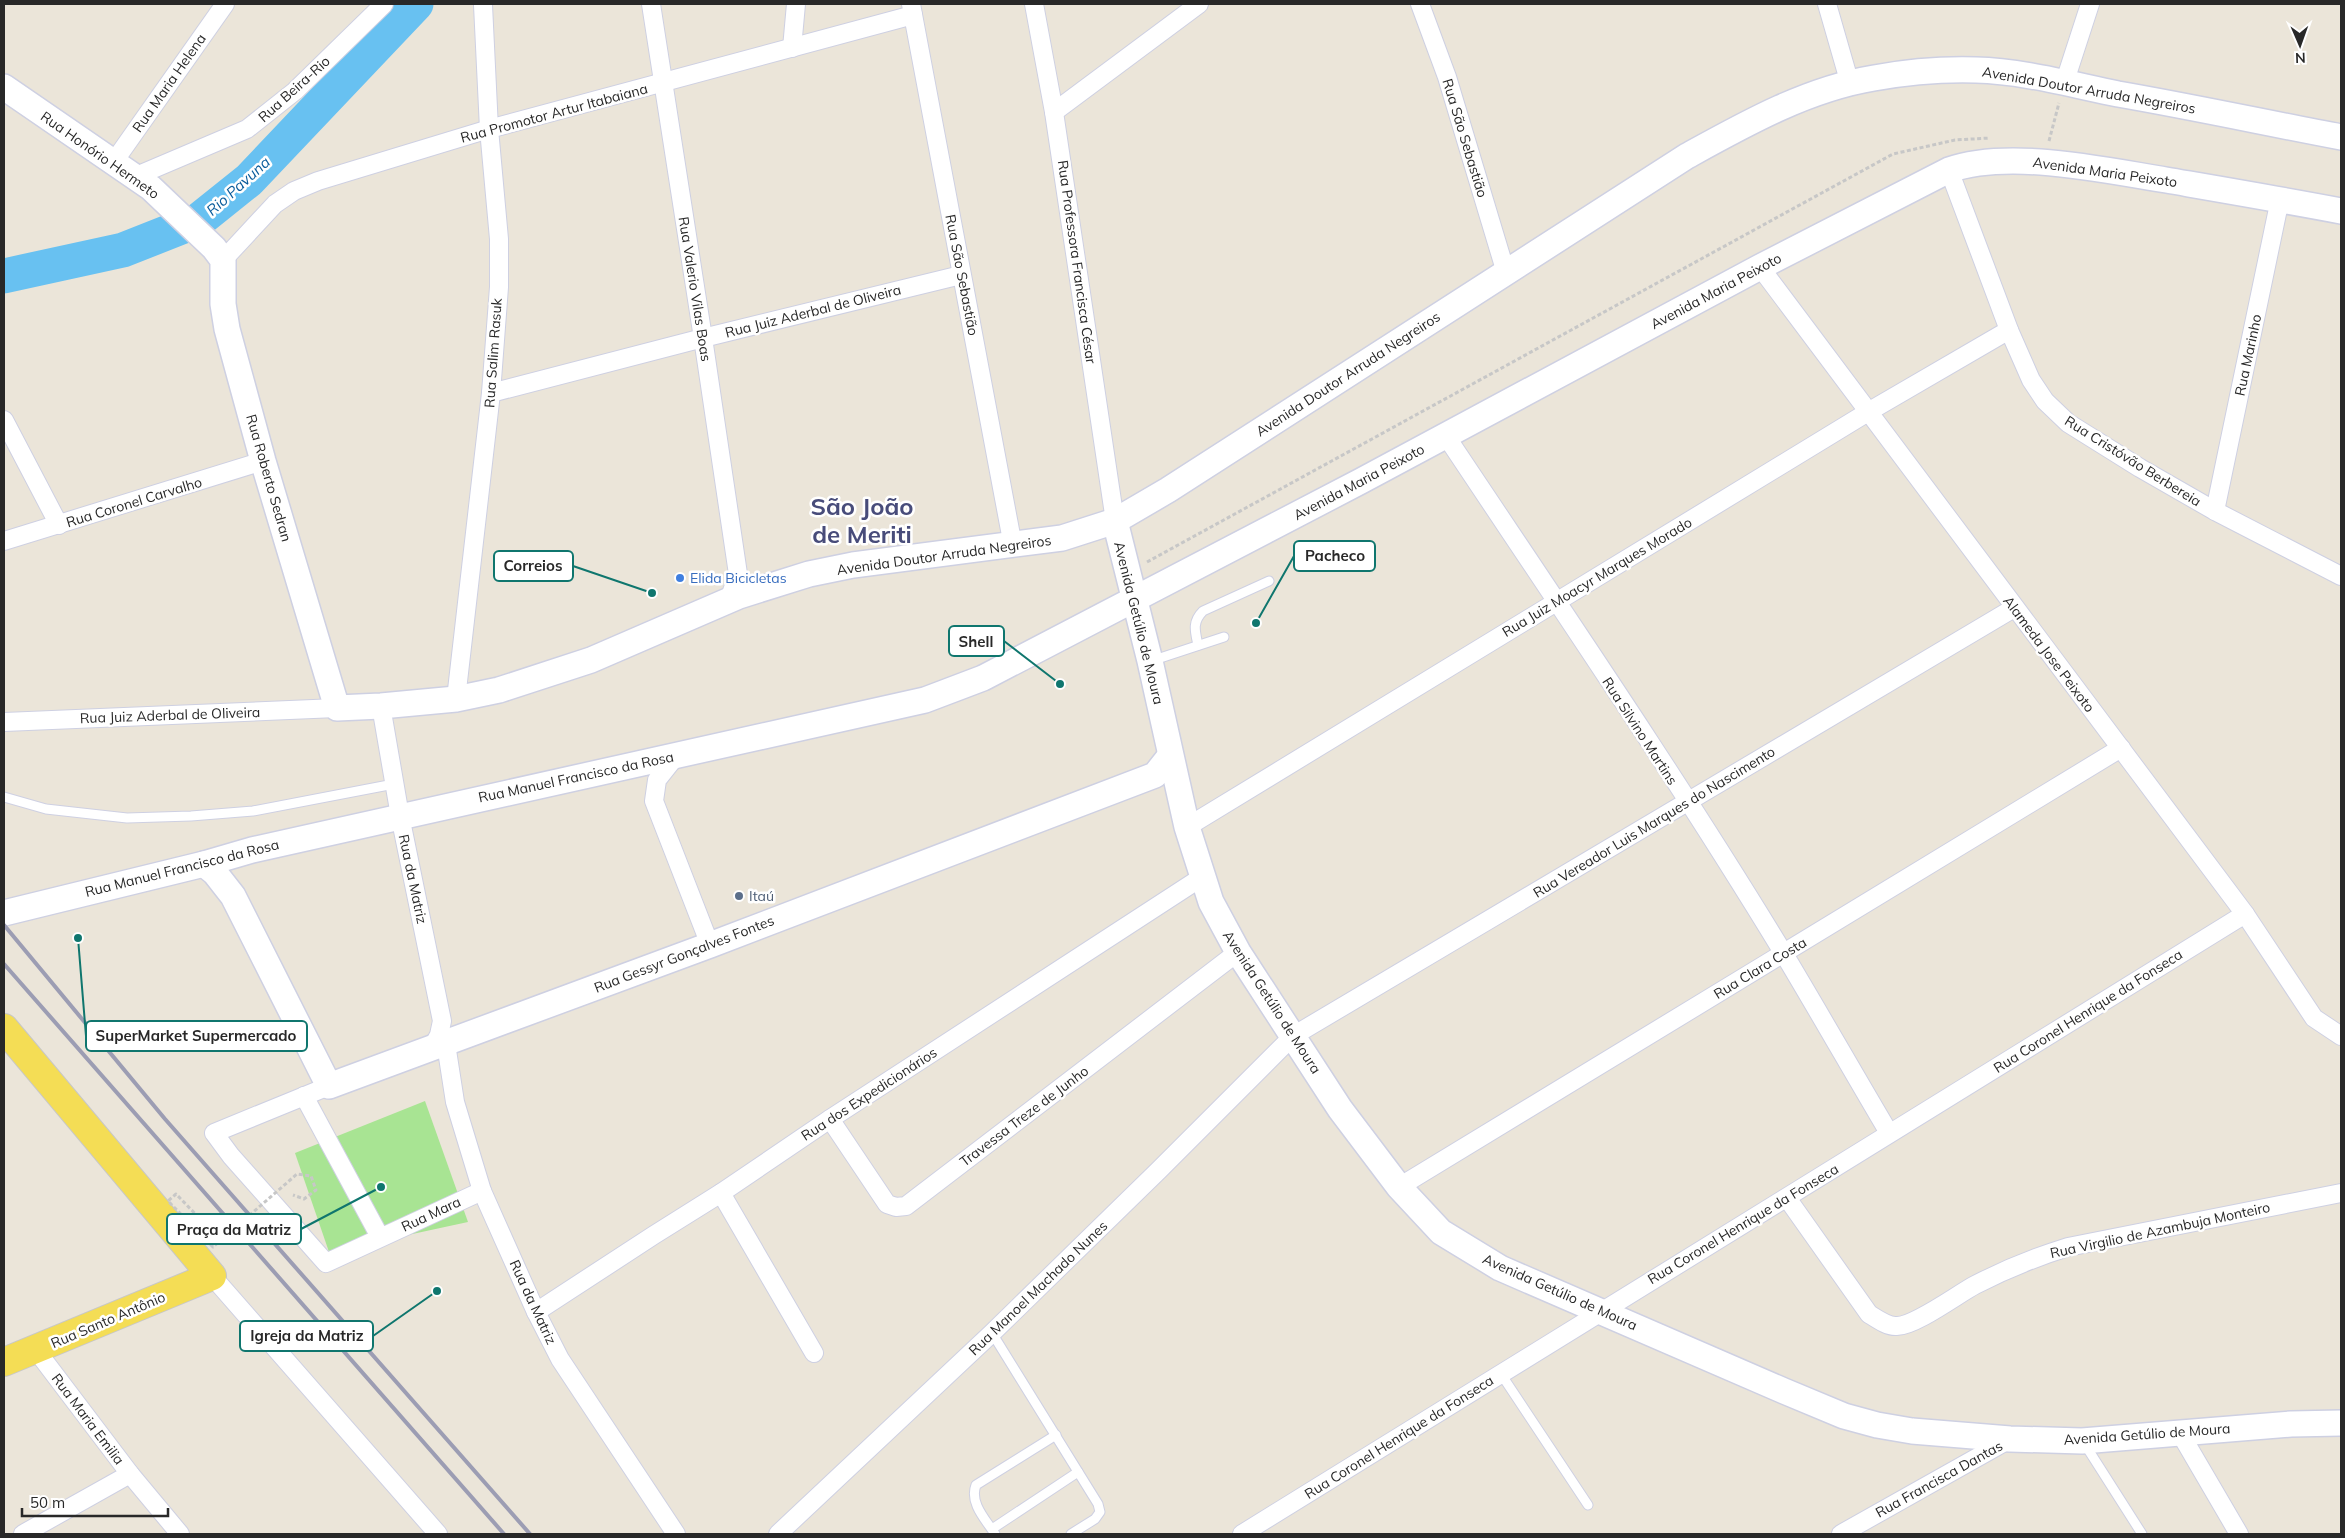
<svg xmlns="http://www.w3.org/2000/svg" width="2345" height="1538" font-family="Mulish,sans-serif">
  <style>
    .green { fill: #a8e493 }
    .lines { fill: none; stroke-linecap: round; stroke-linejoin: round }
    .river { stroke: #68c1f1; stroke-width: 35 }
    .lane-casing { stroke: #ced0e2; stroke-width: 11 }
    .street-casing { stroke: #ced0e2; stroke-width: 20 }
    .secondary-casing { stroke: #ced0e2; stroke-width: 28 }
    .primary-casing { stroke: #c7c7c7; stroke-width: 30 }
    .path { stroke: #c7c7c7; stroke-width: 3; stroke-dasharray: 4 2.5; stroke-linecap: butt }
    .lane { stroke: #fff; stroke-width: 9 }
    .street { stroke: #fff; stroke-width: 18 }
    .secondary { stroke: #fff; stroke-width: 25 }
    .primary { stroke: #f4dd55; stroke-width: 28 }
    .rail { stroke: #9c9db3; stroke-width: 4 }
    .path-bridge { stroke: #c7c7c7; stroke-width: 3; stroke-dasharray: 4 2.5; stroke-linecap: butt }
    .shop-dot { fill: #3f7fe0; stroke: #fff; stroke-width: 2 }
    .service-dot { fill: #5c6f8a; stroke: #fff; stroke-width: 2 }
    .labels { text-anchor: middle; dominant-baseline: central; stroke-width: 5; stroke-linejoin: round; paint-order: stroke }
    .street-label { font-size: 14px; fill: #282828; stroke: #fff }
    .shop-label { font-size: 14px; fill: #366cbe; stroke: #fff; text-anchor: start }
    .service-label { font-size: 14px; fill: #4e5e75; stroke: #fff; text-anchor: start }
    .water-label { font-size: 15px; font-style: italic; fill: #0a5c9b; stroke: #fff }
    .town-label { font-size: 24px; font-weight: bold; fill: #484c7a; stroke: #fff }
    .leader { fill: none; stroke: #0f766e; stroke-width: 2 }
    .callout-dot { fill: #0f766e; stroke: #fff; stroke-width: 2 }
    .callout { fill: #fff; stroke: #0f766e; stroke-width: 2 }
    .callout-label { font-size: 15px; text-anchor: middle; font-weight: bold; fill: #282828 }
  </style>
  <rect width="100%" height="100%" fill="#ebe5d9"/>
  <!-- green -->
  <path class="green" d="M 425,1101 L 468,1222 L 329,1252 L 295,1153 Z"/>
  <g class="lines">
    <!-- river -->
    <path class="river" d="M 4,276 L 123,250 L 199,220 L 249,180 L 416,4"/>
    <defs>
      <g id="lane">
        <path d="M 1198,645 C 1195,631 1192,622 1203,611 L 1269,581"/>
        <path d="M 1151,661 L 1224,637"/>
        <path d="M 4,797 L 46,809 L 127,818 L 191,816 L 253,811 L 394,784"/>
        <path d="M 992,1333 L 1098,1504 L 1100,1512 L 1095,1519 L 1071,1534"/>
        <path d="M 1501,1374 L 1588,1505"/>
        <path d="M 2084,1443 L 2142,1534"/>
        <path d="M 992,1529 L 1078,1472"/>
        <path d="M 995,1534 C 986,1520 969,1503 976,1485 L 1056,1435"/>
      </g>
      <g id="street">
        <path d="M 651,4 L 703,338 L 738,574 L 729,600"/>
        <path d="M 911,4 L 1013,546"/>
        <path d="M 1034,4 L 1054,112 L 1115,521"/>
        <path d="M 1420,4 L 1447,77 L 1506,273"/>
        <path d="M 1827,4 L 1850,84"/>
        <path d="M 792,48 L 796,4"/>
        <path d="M 2064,84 L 2090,4"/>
        <path d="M 1054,112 L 1199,4"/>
        <path d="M 113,163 L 225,4"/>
        <path d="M 1949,170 L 2009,330 L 2031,380 L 2045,401 L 2068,423 L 2140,468 L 2215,511 L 2341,576"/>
        <path d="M 134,177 L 247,129 L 295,91 L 384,4"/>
        <path d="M 223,260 L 275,204 L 294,191 L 318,181 L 489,129 L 913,15"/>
        <path d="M 1760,267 L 2245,914 L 2314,1018 L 2341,1036"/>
        <path d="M 491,393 L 703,338 L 961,275"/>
        <path d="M 4,420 L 59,525"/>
        <path d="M 1446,436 C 1560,607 1677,778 1784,954 C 1820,1014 1854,1074 1889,1133"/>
        <path d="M 2215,511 L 2280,199"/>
        <path d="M 4,541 L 263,461"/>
        <path d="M 456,699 L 491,393 L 499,287 L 499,239 L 489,129 L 483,5"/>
        <path d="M 381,706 L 400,816 L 442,1021 L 439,1035 L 431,1050"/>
        <path d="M 4,722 L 337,708"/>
        <path d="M 676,756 L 657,780 L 654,801 L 710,945"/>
        <path d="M 1187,827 L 1868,412 L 2009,330"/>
        <path d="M 446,1044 L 455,1102 L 482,1191 L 536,1312 L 560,1359 L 676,1534"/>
        <path d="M 329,1086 L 214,1133 L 231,1156 L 326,1263 L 482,1191"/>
        <path d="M 304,1096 L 380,1237"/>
        <path d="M 830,1119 L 887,1204 L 896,1207 L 906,1206 L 1238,952"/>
        <path d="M 1399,1187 L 2121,748"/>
        <path d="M 721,1193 L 814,1353"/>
        <path d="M 1787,1198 L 1869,1314 C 1877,1319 1888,1327 1897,1326 C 1915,1326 1958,1294 1975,1285 C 2006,1269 2036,1257 2068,1247 L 2341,1193"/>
        <path d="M 212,1276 L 438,1534"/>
        <path d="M 536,1312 L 654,1235 L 721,1193 L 830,1119 L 1202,877"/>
        <path d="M 36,1350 L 130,1474 L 180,1534"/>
        <path d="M 2180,1433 L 2239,1534"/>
        <path d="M 23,1534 L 130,1474"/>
        <path d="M 778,1534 L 992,1333 L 1158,1171 L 1293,1036 L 2014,608"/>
        <path d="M 1242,1534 L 2245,914"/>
        <path d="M 1841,1534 L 2010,1439"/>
      </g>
      <g id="secondary">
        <path d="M 4,87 L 151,188 L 214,248 L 223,260 L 223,304 L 227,329 L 263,461 L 337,708 L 381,706 L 456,699 L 499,690 L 591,660 L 739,596 L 809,574 L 853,565 L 1062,538 L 1115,521 L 1168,490 L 1687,156 C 1745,124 1807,89 1874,78 C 1907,72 1943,69 1976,70 C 2022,71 2073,85 2118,94 C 2193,107 2267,123 2341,137"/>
        <path d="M 1115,521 L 1150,661 L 1187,827 L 1211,902 L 1238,952 L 1340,1109 L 1399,1187 L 1441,1232 L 1500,1268 L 1784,1391 L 1844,1416 L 1877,1425 L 1912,1431 L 2010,1439 L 2082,1441 L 2291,1424 L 2341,1423"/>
        <path d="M 204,864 L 215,873 L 233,896 L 329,1086 L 710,945 L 1155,775 L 1170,756"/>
        <path d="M 4,913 L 204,864 L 252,850 L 925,700 L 983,678 L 1361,481 L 1760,267 L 1949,170 C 2009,149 2103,170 2166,180 C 2224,190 2283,200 2341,211"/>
      </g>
      <path id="primary" d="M 4,1028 L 212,1276 L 4,1362"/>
    </defs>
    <!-- lane casing -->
    <use href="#lane" class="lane-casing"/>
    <!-- street casing -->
    <use href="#street" class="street-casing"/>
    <!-- secondary casing -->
    <use href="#secondary" class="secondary-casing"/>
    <!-- primary casing -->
    <use href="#primary" class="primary-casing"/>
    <!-- path -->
    <g class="path">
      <path d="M 2049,141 L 2059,103"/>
      <path d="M 1147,562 L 1893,154 L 1955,140 L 1990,138"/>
      <path d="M 208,1227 L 212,1238"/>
    </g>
    <!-- lane -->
    <use href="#lane" class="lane"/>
    <!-- street -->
    <use href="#street" class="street"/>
    <!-- secondary -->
    <use href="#secondary" class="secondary"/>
    <!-- primary -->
    <use href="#primary" class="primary"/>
    <!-- rail -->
    <g class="rail">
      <path d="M 4,925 L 165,1119 L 530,1534"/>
      <path d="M 4,964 L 504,1534"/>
    </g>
    <!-- path-bridge -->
    <path class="path-bridge" d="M 208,1227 L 176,1194 L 168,1201 L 213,1247 L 297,1174 L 311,1176 L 316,1190 L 304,1199 L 293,1195"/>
  </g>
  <!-- markers -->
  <circle class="shop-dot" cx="680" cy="578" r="5"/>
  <circle class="service-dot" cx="739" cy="896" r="5"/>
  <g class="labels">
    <!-- street labels -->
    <g class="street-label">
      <text transform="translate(169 83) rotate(-55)">Rua Maria Helena</text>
      <text transform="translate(294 89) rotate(-42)">Rua Beira-Rio</text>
      <text transform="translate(2089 90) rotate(10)">Avenida Doutor Arruda Negreiros</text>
      <text transform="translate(554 113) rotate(-15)">Rua Promotor Artur Itabaiana</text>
      <text transform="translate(1465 138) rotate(73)">Rua São Sebastião</text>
      <text transform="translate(100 155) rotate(35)">Rua Honório Hermeto</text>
      <text transform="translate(2105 172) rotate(8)">Avenida Maria Peixoto</text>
      <text transform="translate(1077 262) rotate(82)">Rua Professora Francisca César</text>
      <text transform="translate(962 275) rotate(79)">Rua São Sebastião</text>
      <text transform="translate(695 289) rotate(81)">Rua Valerio Vilas Boas</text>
      <text transform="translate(1716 291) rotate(-28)">Avenida Maria Peixoto</text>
      <text transform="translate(813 311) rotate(-14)">Rua Juiz Aderbal de Oliveira</text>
      <text transform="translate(493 353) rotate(-86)">Rua Salim Rasuk</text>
      <text transform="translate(2248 355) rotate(-78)">Rua Marinho</text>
      <text transform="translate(1348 374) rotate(-33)">Avenida Doutor Arruda Negreiros</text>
      <text transform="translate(2133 461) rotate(32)">Rua Cristóvão Berbereia</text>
      <text transform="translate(269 478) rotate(74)">Rua Roberto Sedran</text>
      <text transform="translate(1359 482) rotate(-28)">Avenida Maria Peixoto</text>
      <text transform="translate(134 502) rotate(-17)">Rua Coronel Carvalho</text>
      <text transform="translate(944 555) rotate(-8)">Avenida Doutor Arruda Negreiros</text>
      <text transform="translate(1597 577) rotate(-31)">Rua Juiz Moacyr Marques Morado</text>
      <text transform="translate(1139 623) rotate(76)">Avenida Getúlio de Moura</text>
      <text transform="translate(2049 654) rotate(53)">Alameda Jose Peixoto</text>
      <text transform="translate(170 715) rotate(-2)">Rua Juiz Aderbal de Oliveira</text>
      <text transform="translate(1640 731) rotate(57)">Rua Silvino Martins</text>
      <text transform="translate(576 777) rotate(-12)">Rua Manuel Francisco da Rosa</text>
      <text transform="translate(1654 822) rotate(-31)">Rua Vereador Luis Marques do Nascimento</text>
      <text transform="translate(182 868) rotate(-14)">Rua Manuel Francisco da Rosa</text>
      <text transform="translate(413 879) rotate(78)">Rua da Matriz</text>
      <text transform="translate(684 954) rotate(-21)">Rua Gessyr Gonçalves Fontes</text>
      <text transform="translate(1760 968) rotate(-31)">Rua Clara Costa</text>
      <text transform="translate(1272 1002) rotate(57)">Avenida Getúlio de Moura</text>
      <text transform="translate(2088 1011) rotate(-32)">Rua Coronel Henrique da Fonseca</text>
      <text transform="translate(869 1094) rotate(-33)">Rua dos Expedicionários</text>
      <text transform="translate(1024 1116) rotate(-37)">Travessa Treze de Junho</text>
      <text transform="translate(431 1214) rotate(-25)">Rua Mara</text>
      <text transform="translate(1743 1224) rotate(-31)">Rua Coronel Henrique da Fonseca</text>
      <text transform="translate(2160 1230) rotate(-12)">Rua Virgilio de Azambuja Monteiro</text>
      <text transform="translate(1038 1288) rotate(-44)">Rua Manoel Machado Nunes</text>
      <text transform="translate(1560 1292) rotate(24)">Avenida Getúlio de Moura</text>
      <text transform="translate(533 1302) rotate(65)">Rua da Matriz</text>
      <text transform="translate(108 1320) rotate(-23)">Rua Santo Antônio</text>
      <text transform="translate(88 1419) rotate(53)">Rua Maria Emilia</text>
      <text transform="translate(2147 1434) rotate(-4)">Avenida Getúlio de Moura</text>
      <text transform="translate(1399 1437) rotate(-32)">Rua Coronel Henrique da Fonseca</text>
      <text transform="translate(1939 1479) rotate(-29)">Rua Francisca Dantas</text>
    </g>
    <!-- shop labels -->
    <g class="shop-label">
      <text x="690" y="578">Elida Bicicletas</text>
    </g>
    <!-- service labels -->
    <g class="service-label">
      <text x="749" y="896">Itaú</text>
    </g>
    <!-- water labels -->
    <g class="water-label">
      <text transform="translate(238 186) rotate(-42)">Rio Pavuna</text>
    </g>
    <!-- town labels -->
    <g class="town-label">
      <text x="862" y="506">São João<tspan x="862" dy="28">de Meriti</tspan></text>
    </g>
  </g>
  <!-- callouts -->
  <path class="leader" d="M1256 623L1294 556M652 593L573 566M1060 684L1004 641M78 938L86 1036M381 1187L301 1229M437 1291L373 1336"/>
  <g class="callout-dot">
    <circle cx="1256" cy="623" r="5"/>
    <circle cx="652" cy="593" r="5"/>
    <circle cx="1060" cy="684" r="5"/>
    <circle cx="78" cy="938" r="5"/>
    <circle cx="381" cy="1187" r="5"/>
    <circle cx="437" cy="1291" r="5"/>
  </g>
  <g class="callout">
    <rect x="1294" y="541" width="81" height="30" rx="5"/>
    <rect x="494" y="551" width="79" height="30" rx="5"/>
    <rect x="949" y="626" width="55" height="30" rx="5"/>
    <rect x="86" y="1021" width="221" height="30" rx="5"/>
    <rect x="167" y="1214" width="134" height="30" rx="5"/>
    <rect x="240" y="1321" width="133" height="30" rx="5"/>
  </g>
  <g class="callout-label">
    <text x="1335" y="561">Pacheco</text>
    <text x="533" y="571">Correios</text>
    <text x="976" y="647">Shell</text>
    <text x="196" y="1041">SuperMarket Supermercado</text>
    <text x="234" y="1235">Praça da Matriz</text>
    <text x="307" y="1341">Igreja da Matriz</text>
  </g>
  <!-- border -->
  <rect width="2345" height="1538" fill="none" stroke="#282828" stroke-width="10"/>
  <!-- north arrow -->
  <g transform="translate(2300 45) rotate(178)" stroke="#ffffff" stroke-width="4" paint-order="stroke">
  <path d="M0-4L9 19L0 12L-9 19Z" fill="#282828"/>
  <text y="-8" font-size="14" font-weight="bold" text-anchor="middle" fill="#282828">N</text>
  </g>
  <!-- scale -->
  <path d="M22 1508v8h146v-8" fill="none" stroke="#282828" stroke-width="2.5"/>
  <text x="30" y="1508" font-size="15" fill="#282828" stroke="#ffffff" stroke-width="4" paint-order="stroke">50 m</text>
</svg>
